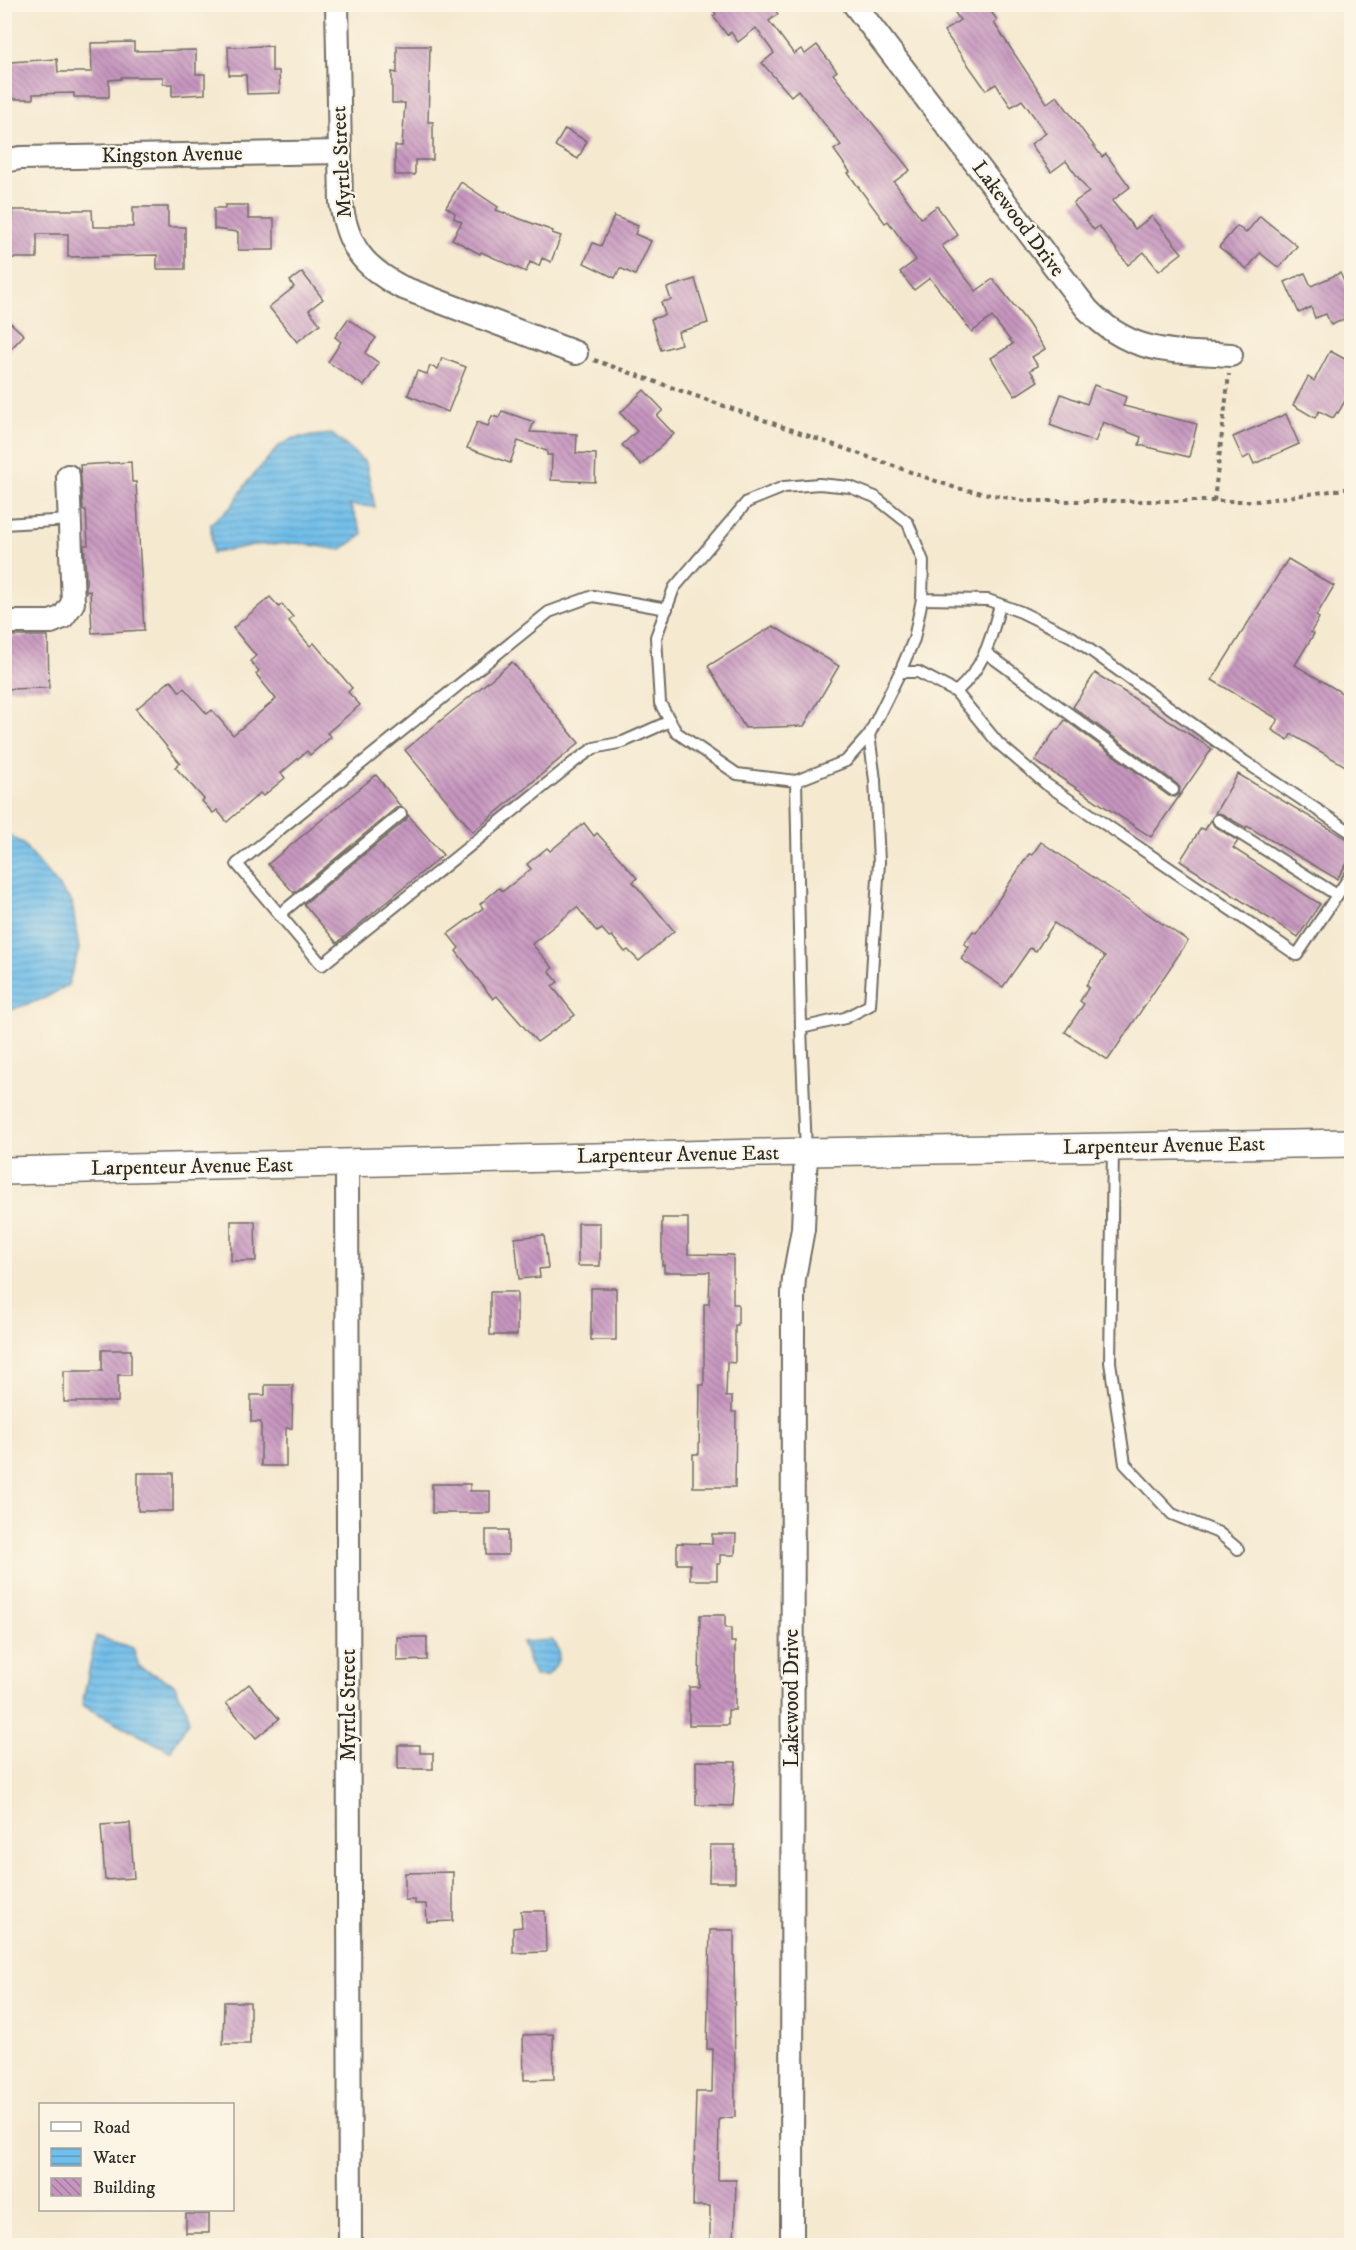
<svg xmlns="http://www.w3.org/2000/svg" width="1356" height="2250" font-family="'IM FELL DW Pica',serif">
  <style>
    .water { fill: url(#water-rules); stroke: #4e748a; stroke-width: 1.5 }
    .building { fill: url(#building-back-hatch) }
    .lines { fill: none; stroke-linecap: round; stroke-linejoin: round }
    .service-casing { stroke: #726e65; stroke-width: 14 }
    .minor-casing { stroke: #726e65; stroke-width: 26 }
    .tertiary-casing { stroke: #726e65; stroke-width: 30 }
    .path { stroke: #726e65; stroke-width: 4; stroke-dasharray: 4.5 4.5; stroke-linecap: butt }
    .service { stroke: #fff; stroke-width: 10 }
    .minor { stroke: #fff; stroke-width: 22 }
    .tertiary { stroke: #fff; stroke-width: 27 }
    .labels { text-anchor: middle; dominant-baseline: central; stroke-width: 4.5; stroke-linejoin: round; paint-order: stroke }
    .street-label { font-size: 21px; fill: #2b2b2b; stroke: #fcf5e5 }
  </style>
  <defs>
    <pattern id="water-rules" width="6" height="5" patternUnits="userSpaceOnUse" patternTransform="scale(1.5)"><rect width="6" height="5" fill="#70beea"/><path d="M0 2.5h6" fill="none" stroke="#5c9bbe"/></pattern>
    <pattern id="building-back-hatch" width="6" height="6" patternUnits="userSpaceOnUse" patternTransform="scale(1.5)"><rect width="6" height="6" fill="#c695bf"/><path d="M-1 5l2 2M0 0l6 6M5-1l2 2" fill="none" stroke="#a17a9b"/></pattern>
  </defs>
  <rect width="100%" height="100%" fill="#fcf5e5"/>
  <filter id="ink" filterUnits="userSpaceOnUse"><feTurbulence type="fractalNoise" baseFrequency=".0167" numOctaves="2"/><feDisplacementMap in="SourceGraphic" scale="12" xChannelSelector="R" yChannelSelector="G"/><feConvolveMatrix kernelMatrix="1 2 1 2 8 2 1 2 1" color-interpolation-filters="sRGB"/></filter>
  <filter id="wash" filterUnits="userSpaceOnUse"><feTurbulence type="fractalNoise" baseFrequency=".008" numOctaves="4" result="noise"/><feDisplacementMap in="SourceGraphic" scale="24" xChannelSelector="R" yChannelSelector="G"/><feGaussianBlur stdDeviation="1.35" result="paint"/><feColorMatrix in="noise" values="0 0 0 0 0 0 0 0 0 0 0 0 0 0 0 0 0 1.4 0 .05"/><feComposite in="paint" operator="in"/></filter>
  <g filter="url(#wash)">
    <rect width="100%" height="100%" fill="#f5e9d0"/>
    <!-- water -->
    <g class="water">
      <path d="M 332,434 L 366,463 L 375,507 L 350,505 L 363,534 L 341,550 L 298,543 L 254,545 L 212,553 L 211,523 L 231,507 L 249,480 L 279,446 L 293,438 Z"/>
      <path d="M 5,832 L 23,844 L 72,902 L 79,949 L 68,985 L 45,998 L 5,1012 Z"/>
      <path d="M 96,1636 L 133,1648 L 139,1667 L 174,1684 L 187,1710 L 189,1721 L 170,1751 L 82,1705 Z"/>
      <path d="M 552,1640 C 565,1651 558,1666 547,1676 L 534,1676 L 522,1642 Z"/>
    </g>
    <g id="blocks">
      <!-- building -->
      <g class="building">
        <path d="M 709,4 L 770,4 L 778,14 L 769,21 L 794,54 L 801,49 L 805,54 L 817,45 L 837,71 L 833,74 L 910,170 L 894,182 L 921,218 L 937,206 L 958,235 L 942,246 L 962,273 L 976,291 L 993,279 L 1027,322 L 1045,349 L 1032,357 L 1038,366 L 1030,370 L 1038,381 L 1015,396 L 991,358 L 1013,344 L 992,317 L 972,332 L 930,278 L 914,290 L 900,272 L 916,260 L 888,221 L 885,223 L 848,173 L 850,172 L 834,150 L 841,145 L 798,90 L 791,96 L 762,63 L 774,53 L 756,28 L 738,42 L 731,32 L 727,35 L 713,16 L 716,14 Z"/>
        <path d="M 949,4 L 986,4 L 997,20 L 994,23 L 1047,103 L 1057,96 L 1102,157 L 1106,154 L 1130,187 L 1112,201 L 1135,229 L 1152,216 L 1182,253 L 1159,271 L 1144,252 L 1128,265 L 1099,226 L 1094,230 L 1073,203 L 1089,192 L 1066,161 L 1051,172 L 1031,144 L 1046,133 L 1022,100 L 1011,107 L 996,84 L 986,90 L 944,31 L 960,20 Z"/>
        <path d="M 134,42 L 134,51 L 196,50 L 196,74 L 205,74 L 205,94 L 172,96 L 172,84 L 163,84 L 163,77 L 121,77 L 121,79 L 109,80 L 109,97 L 74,97 L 74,93 L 33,94 L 33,99 L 4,99 L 4,74 L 10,74 L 10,62 L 57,59 L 58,72 L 92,72 L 91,43 Z"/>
        <path d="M 272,46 L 272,71 L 279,71 L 280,93 L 247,94 L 246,75 L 229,75 L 228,47 Z"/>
        <path d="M 397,46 L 430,46 L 428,122 L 433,122 L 433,160 L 415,160 L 415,175 L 395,175 L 395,146 L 402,146 L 405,103 L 392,103 L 392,72 L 397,73 Z"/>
        <path d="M 565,129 L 587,141 L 578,159 L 555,146 Z"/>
        <path d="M 461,182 L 498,207 L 496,210 L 553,231 L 552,233 L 561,236 L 551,262 L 542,258 L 539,266 L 530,262 L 526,272 L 481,252 L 480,254 L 452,239 L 462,222 L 454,218 L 455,213 L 446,207 Z"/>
        <path d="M 225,205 L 248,205 L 248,219 L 274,219 L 274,250 L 238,250 L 238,232 L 214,229 L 214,208 L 225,208 Z"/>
        <path d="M 133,207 L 168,207 L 168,227 L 185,227 L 185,269 L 157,269 L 157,255 L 68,257 L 68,234 L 37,234 L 37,258 L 4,258 L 4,224 L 12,224 L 12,210 L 92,210 L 93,227 L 133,227 Z"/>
        <path d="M 614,216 L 638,226 L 635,234 L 651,241 L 635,275 L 620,268 L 615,278 L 584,263 L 593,243 L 601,246 Z"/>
        <path d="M 1260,216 L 1297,246 L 1279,268 L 1260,253 L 1247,269 L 1219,247 L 1237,226 L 1246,233 Z"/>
        <path d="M 302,272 L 323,299 L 309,310 L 320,324 L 297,342 L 269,307 L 294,287 L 290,281 Z"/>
        <path d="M 1305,273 L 1311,286 L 1340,273 L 1352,298 L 1352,316 L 1331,325 L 1326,314 L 1315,318 L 1311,307 L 1299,313 L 1285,282 Z"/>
        <path d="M 695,279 L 708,323 L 678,332 L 681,344 L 661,350 L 651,319 L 665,315 L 661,302 L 671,300 L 667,288 Z"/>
        <path d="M 4,317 L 24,335 L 4,356 Z"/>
        <path d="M 348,319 L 376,338 L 365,353 L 379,363 L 364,386 L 328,362 L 341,342 L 335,337 Z"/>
        <path d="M 1330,351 L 1352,363 L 1352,389 L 1338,413 L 1337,412 L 1333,418 L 1319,411 L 1315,418 L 1293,405 L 1308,377 L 1314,381 Z"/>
        <path d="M 442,358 L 466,367 L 448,412 L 408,395 L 417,371 L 427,374 L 430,366 L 438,369 Z"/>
        <path d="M 1094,385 L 1126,397 L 1123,406 L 1197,424 L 1189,457 L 1139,445 L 1141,437 L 1103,422 L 1095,442 L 1050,425 L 1061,394 L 1087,404 Z"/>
        <path d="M 644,390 L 663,410 L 657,416 L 674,434 L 641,465 L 622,445 L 637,431 L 620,413 Z"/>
        <path d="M 502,411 L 534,422 L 530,432 L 577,434 L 576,453 L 596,454 L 595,482 L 551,480 L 552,455 L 547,455 L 547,451 L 518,441 L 510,463 L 467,448 L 477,422 L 488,426 L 492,416 L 499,418 Z"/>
        <path d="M 1286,414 L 1299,444 L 1254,464 L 1250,455 L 1243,459 L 1233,437 Z"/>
        <path d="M 131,462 L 132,482 L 136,482 L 144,630 L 92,633 L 90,591 L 86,592 L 86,577 L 84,545 L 88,545 L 86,510 L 83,510 L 80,465 Z"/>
        <path d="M 1288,559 L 1334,586 L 1316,616 L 1319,618 L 1311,632 L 1314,634 L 1295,665 L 1352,699 L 1352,770 L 1291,734 L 1288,740 L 1272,730 L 1278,719 L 1212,680 Z"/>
        <path d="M 270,597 L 279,607 L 282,604 L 293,617 L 289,621 L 310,646 L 314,643 L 352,688 L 348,692 L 360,705 L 327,733 L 331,737 L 310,755 L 307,751 L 281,773 L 285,778 L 263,796 L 260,793 L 227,822 L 217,810 L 213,813 L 202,801 L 204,799 L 175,767 L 180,763 L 136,709 L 171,680 L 180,692 L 184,688 L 207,714 L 212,710 L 233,735 L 276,699 L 256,674 L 259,671 L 250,661 L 256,656 L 233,628 Z"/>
        <path d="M 773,626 L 839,666 L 804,726 L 745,728 L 708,666 Z"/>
        <path d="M 4,636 L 48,636 L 49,688 L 4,689 Z"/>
        <path d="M 512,662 L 579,743 L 473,832 L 405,750 Z"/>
        <path d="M 1095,673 L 1212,749 L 1151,837 L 1035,761 L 1056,729 L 1058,730 L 1065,720 L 1169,796 L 1175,797 L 1179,794 L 1180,788 L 1177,784 L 1073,707 Z"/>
        <path d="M 1238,774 L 1352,842 L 1352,856 L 1337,879 L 1247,826 L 1246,828 L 1222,814 L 1215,813 Z"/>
        <path d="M 376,775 L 401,807 L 396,808 L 294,893 L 268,864 Z"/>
        <path d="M 408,815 L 443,855 L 337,943 L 304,904 L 406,820 Z"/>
        <path d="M 1211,820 L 1214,826 L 1238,841 L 1233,848 L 1320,904 L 1298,937 L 1180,861 L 1201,828 L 1205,830 Z"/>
        <path d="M 584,823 L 594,836 L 597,833 L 637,878 L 633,882 L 674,931 L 639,961 L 628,950 L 625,952 L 612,936 L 609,937 L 602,929 L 597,932 L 577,907 L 532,944 L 553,968 L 549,971 L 558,982 L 552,986 L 575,1015 L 537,1042 L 497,996 L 493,999 L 456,951 L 459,948 L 448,934 L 483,908 L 480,904 L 499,888 L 503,891 L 531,869 L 527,864 L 547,848 L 550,851 Z"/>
        <path d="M 1041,842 L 1188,941 L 1108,1060 L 1065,1032 L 1084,1004 L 1080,1001 L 1089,987 L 1086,985 L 1105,957 L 1054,923 L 1036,951 L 1030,948 L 1003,987 L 961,959 L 969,947 L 964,944 L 973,931 L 976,933 L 1029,854 L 1032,855 Z"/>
        <path d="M 662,1218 L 688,1218 L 688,1254 L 733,1255 L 733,1304 L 738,1304 L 738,1325 L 735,1325 L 735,1363 L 727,1362 L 726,1397 L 732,1397 L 732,1412 L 736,1412 L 735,1487 L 693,1487 L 693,1454 L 699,1454 L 700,1385 L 704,1385 L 704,1304 L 709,1304 L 710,1272 L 664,1272 L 664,1265 L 662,1265 Z"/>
        <path d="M 231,1221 L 255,1221 L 256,1261 L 231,1261 Z"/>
        <rect x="578" y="1223" width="22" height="43"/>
        <path d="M 544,1235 L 548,1268 L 539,1269 L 540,1277 L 519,1279 L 515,1238 Z"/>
        <rect x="591" y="1288" width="25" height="52"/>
        <rect x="490" y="1292" width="27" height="43"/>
        <path d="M 102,1350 L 131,1350 L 131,1375 L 118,1375 L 118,1402 L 64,1402 L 64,1371 L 102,1371 Z"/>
        <path d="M 265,1385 L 293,1385 L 292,1428 L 286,1428 L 286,1466 L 261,1466 L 261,1422 L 251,1422 L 251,1395 L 265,1395 Z"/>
        <rect x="138" y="1473" width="35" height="38"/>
        <path d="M 432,1484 L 470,1484 L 470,1491 L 490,1491 L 490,1513 L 432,1513 Z"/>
        <rect x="486" y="1530" width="22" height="25"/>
        <path d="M 712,1534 L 736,1534 L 735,1555 L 720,1555 L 720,1564 L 717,1564 L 717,1580 L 690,1580 L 690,1564 L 677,1564 L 677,1543 L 712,1544 Z"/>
        <path d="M 700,1615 L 725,1615 L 725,1628 L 731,1628 L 731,1642 L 735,1642 L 735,1710 L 728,1710 L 728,1725 L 689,1725 L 689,1687 L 699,1687 Z"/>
        <path d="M 397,1637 L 427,1637 L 427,1660 L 397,1661 Z"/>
        <path d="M 249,1684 L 279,1719 L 256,1738 L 226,1703 Z"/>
        <path d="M 398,1745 L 420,1745 L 420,1753 L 433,1753 L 433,1769 L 398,1769 Z"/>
        <path d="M 696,1761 L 736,1762 L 733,1806 L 696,1805 Z"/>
        <path d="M 130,1823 L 134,1878 L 105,1880 L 101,1825 Z"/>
        <path d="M 710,1845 L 735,1845 L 735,1882 L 709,1882 Z"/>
        <path d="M 453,1872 L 453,1921 L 427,1922 L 426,1904 L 415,1904 L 415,1900 L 405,1900 L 405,1873 Z"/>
        <path d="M 521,1911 L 545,1911 L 546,1952 L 513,1953 L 513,1928 L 522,1927 Z"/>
        <path d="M 710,1930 L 734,1930 L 735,2117 L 719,2119 L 718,2180 L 736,2180 L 734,2246 L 710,2246 L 710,2206 L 693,2206 L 696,2092 L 712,2092 L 713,2049 L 707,2049 Z"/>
        <path d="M 224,2002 L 250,2002 L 250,2044 L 223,2044 Z"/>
        <path d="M 553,2034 L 554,2079 L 524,2080 L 523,2035 Z"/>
        <rect x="186" y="2214" width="23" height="19"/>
      </g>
    </g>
  </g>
  <g filter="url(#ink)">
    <use href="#blocks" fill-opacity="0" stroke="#726e65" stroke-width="1.5"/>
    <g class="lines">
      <defs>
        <g id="service">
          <path d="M 4,524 L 70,520"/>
          <path d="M 667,609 L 593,596 L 549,612 L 237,864 L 322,965 L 574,762 L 594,748 L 623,742 L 670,721"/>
          <path d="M 985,652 L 1173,790"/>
          <path d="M 900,672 L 914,639 L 922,599"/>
          <path d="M 956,692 C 985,666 990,641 1000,605"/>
          <path d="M 796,781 L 846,761 L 869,735"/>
          <path d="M 1218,820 L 1337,895"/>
          <path d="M 279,915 L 401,814"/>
          <path d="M 801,1028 L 845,1018 L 870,1005 L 879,862 L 875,780 L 869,735 L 900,672 L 918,672 L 956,692 L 998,743 L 1046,784 L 1297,955 L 1352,873"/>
          <path d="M 1113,1147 L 1110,1362 L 1125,1464 L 1172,1514 L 1219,1533 L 1238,1549"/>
          <path d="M 806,1152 L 801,1028 L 796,781 L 737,774 L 676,732 L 660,703 L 656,637 L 674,588 L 747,502 L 784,487 L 819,484 L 850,487 L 875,497 L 908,523 L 923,561 L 922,599 L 988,600 L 1021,612 L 1072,637 L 1244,761 L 1352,833"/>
        </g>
        <g id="minor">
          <path d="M 337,4 L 341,202 C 347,245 362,266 401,287 L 576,353"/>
          <path d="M 854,4 L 1087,309 C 1131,355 1172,351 1231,355"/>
          <path d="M 4,161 L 20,158 L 340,152"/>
          <path d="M 4,622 L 51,622 L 63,617 L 73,603 L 68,476"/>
          <path d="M 347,1164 L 350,2246"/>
          <path d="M 792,2246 L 793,1293 L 794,1278 L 803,1229 L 806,1152"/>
        </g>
        <path id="tertiary" d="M 4,1171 L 806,1152 L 1352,1143"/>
      </defs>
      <!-- service casing -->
      <use href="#service" class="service-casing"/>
      <!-- minor casing -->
      <use href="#minor" class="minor-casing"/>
      <!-- tertiary casing -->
      <use href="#tertiary" class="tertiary-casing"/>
      <!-- path -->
      <g class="path">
        <path d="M 594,360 L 956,488 L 1025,501 L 1259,501 L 1352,488"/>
        <path d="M 1214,501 L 1229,374"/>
      </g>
      <!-- service -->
      <use href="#service" class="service"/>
      <!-- minor -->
      <use href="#minor" class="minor"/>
      <!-- tertiary -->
      <use href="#tertiary" class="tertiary"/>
    </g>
  </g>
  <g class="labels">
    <!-- street labels -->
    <g class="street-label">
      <text transform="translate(172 155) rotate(-1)">Kingston Avenue</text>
      <text transform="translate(342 162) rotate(-93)">Myrtle Street</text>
      <text transform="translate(1018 219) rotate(53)">Lakewood Drive</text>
      <text transform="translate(1164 1146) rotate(-1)">Larpenteur Avenue East</text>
      <text transform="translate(678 1155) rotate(-1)">Larpenteur Avenue East</text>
      <text transform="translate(192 1167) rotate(-1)">Larpenteur Avenue East</text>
      <text transform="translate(792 1698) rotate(-90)">Lakewood Drive</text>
      <text transform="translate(349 1705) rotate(-90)">Myrtle Street</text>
    </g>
  </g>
  <!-- margin -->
  <rect width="1356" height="2250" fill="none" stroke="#fcf5e5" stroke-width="24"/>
  <!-- legend -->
  <rect x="39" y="2103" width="195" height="108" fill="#fcf5e5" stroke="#a8a49b" stroke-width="1.5"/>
  <rect x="51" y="2122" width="30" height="9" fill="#ffffff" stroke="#a8a49b" stroke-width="1.5"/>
  <text x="93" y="2133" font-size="18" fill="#2b2b2b">Road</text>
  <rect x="51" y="2148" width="30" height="18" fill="url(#water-rules)" stroke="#a8a49b" stroke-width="1.5"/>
  <text x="93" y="2163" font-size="18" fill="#2b2b2b">Water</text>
  <rect x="51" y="2178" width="30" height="18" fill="url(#building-back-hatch)" stroke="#a8a49b" stroke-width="1.5"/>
  <text x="93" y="2193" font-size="18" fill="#2b2b2b">Building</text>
</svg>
